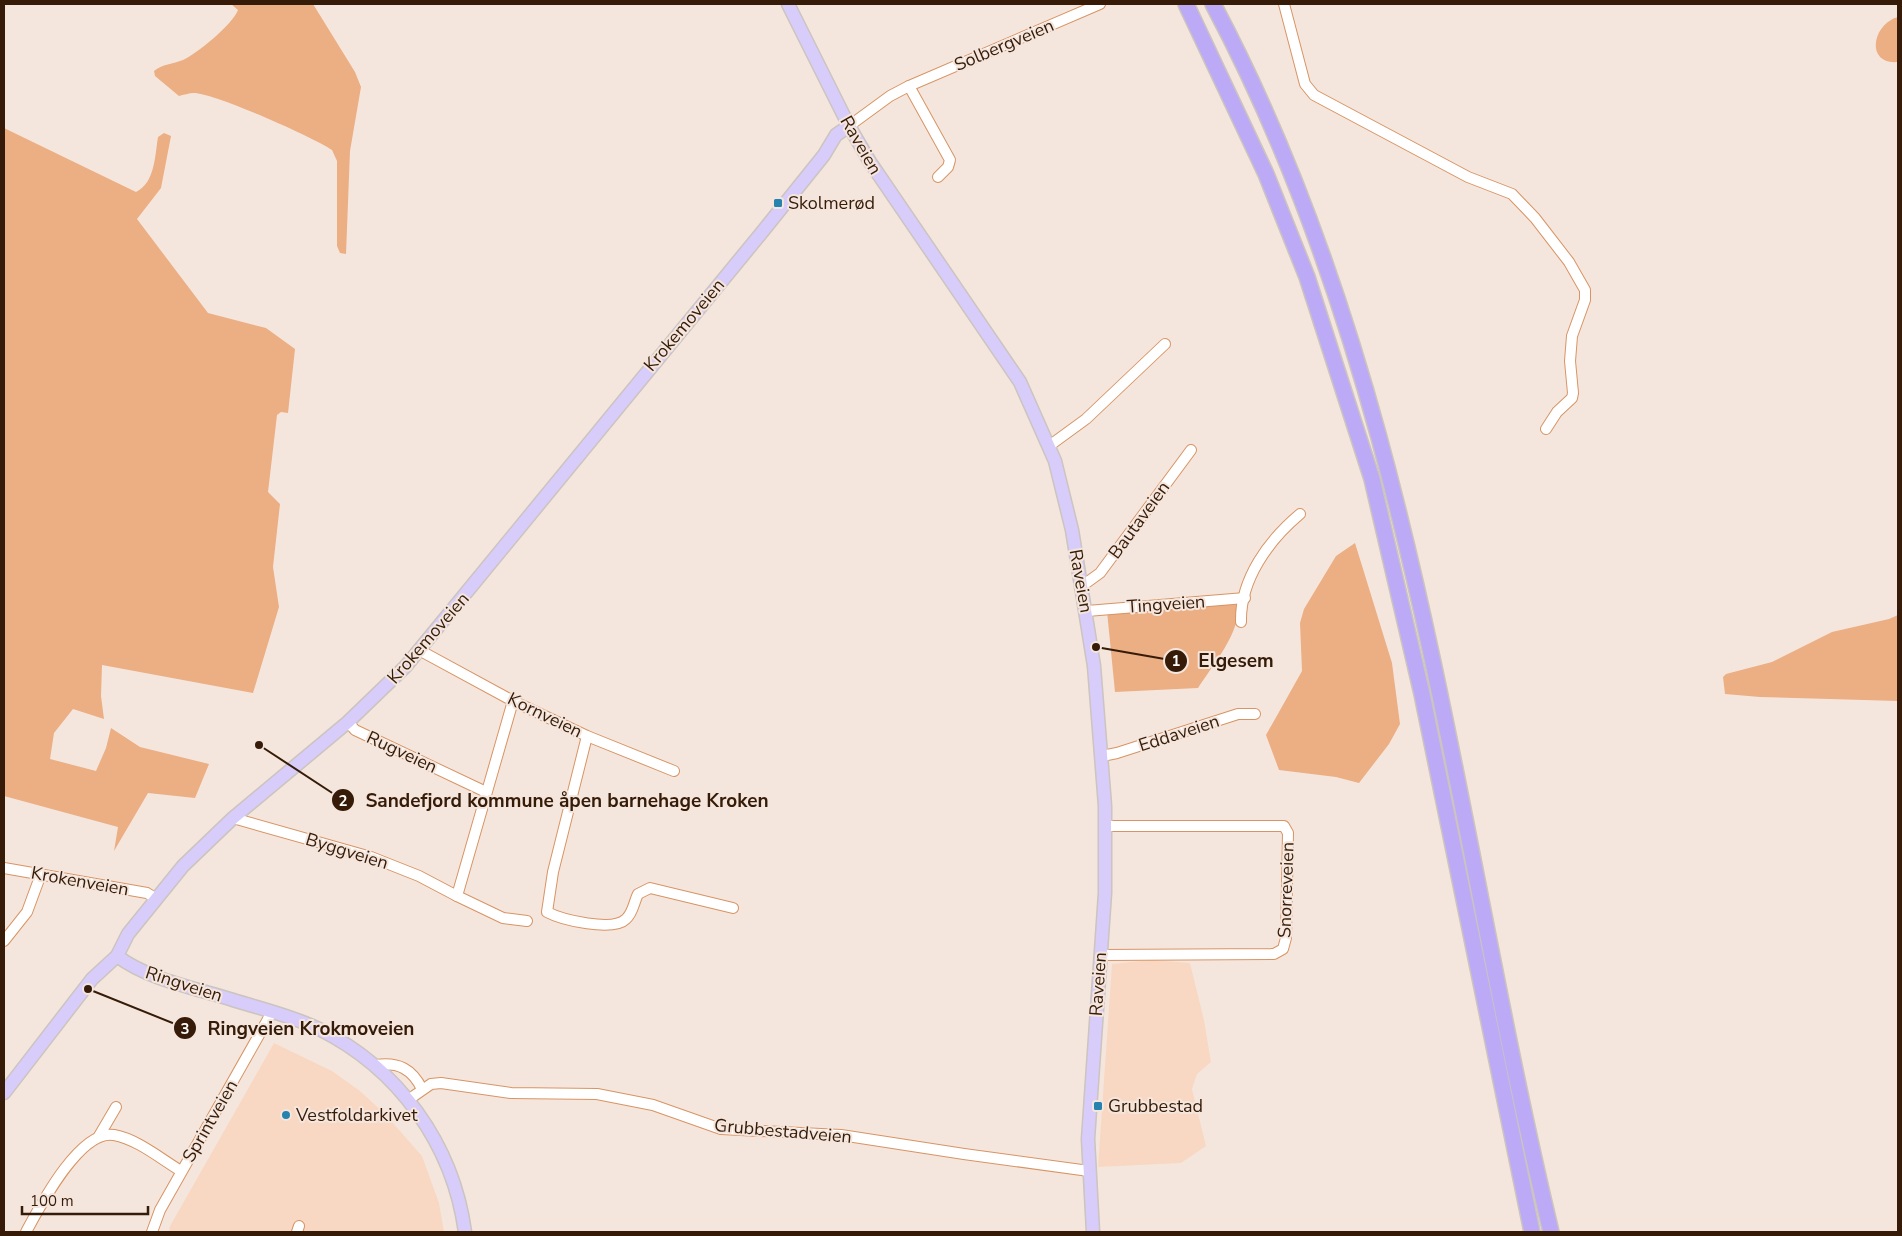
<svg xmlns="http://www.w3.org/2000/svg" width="1902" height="1236" font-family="'Nunito Sans',sans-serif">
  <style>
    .built { fill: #f8d8c3 }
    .green { fill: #ecae83 }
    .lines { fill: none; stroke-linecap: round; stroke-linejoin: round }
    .minor-casing { stroke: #d89464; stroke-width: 12 }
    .major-casing { stroke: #cbc4bf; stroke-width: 15 }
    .highway-casing { stroke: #cbc4bf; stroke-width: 18 }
    .minor { stroke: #fff; stroke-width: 10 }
    .major { stroke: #d7ccfa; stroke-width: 12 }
    .highway { stroke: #bdaaf6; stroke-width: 15 }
    .poi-dot { fill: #2682af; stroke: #f5e6dd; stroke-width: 2 }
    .labels { text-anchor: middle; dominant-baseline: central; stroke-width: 4; stroke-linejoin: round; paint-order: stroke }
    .street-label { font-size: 18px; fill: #361c08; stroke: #f5e6dd }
    .poi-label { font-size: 18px; fill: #361c08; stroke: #f5e6dd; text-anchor: start }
    .leader { fill: none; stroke: #361c08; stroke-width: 2 }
    .callout-dot { fill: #361c08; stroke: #f5e6dd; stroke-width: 2 }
    .mark-label { font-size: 15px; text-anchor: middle; font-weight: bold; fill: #fff }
    .callout-label { font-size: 19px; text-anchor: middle; font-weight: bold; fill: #361c08; stroke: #f5e6dd; stroke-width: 4; stroke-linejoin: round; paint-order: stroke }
  </style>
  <rect width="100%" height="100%" fill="#f5e6dd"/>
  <!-- built -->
  <g class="built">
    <path d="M 1151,960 L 1190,963 L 1204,1020 L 1211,1062 L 1197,1074 L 1192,1089 L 1206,1146 L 1181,1163 L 1098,1167 L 1112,964 Z"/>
    <path d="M 274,1043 L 332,1071 L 360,1091 L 385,1114 L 422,1156 L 439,1203 L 444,1232 L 169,1232 L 170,1226 Z"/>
  </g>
  <!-- green -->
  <g class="green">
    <path d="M 231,4 L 313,4 L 355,72 L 361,87 L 350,151 L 346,254 L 340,253 L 337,246 L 337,161 L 332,150 C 315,138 214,93 194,93 C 189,93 183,95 179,96 L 155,76 L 154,71 C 162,64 173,64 183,60 C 198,53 232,25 238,10 Z"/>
    <path d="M 1898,17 L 1898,62 C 1865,65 1872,24 1898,17 Z"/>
    <path d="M 4,128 L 136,192 C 155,183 155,155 158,137 L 164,133 L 171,136 L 161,188 L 137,219 L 208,313 L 266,328 L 295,349 L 288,413 L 281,412 L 277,415 L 268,492 L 280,504 L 273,567 L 279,607 L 253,693 L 102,665 L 101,696 L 104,719 L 73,709 L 54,733 L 50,759 L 96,771 L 106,748 L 111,728 L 140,747 L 209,764 L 195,798 L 148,793 L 114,851 L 118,827 L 4,796 Z"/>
    <path d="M 1355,543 L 1392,663 L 1400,724 L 1389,744 L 1359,783 L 1336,777 L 1279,770 L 1266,735 L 1302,671 L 1300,623 L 1304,609 L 1336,556 Z"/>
    <path d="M 1229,602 L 1236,605 C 1245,627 1210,669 1198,688 L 1115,692 L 1107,611 Z"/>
    <path d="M 1898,615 L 1898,701 L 1760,697 L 1725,694 L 1723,677 L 1726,674 L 1772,662 L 1832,632 L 1889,619 Z"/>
  </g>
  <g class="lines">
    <defs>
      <g id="minor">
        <path d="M 1284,4 L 1305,84 L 1314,95 L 1468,177 L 1512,194 L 1535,218 L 1569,262 L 1585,290 L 1585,300 L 1572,336 L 1570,361 L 1573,393 L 1572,398 L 1557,412 L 1546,429"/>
        <path d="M 909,86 L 950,160 L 948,167 L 938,177"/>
        <path d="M 849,126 L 890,96 L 909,86 L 1100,4"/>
        <path d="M 1049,446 L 1086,419 L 1165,344"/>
        <path d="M 1082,586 L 1100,573 L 1191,450"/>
        <path d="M 1087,611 L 1245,598"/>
        <path d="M 1241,622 C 1240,579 1269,540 1300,514"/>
        <path d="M 419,650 L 513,701 L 587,736 L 674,771"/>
        <path d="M 513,701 L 457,896 L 503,918 L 527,921"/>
        <path d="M 348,722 L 355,730 L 486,792"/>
        <path d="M 587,736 L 553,872 L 547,912 C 562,920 613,932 626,919 C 633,913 634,902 638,894 L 650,888 L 733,908"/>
        <path d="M 1102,756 L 1117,753 L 1238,714 L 1255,714"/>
        <path d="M 233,818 L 371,857 L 419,876 L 457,896"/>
        <path d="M 4,868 L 147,893 L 155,898"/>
        <path d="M 4,941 L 27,912 L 41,874"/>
        <path d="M 1101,955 L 1274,954 L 1283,949 L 1286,938 L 1288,833 L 1284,826 L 1106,826"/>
        <path d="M 376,1065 C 399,1062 412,1069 422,1089"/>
        <path d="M 408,1100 L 431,1084 L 441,1083 L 511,1093 L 597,1094 L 653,1105 L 721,1129 L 841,1135 L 964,1154 L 1089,1171"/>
        <path d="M 99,1136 L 116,1107"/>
        <path d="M 26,1232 C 40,1206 80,1129 114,1135 C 137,1139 161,1159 181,1171"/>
        <path d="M 152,1232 L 160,1210 L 272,1012"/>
        <path d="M 297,1232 L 299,1226"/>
      </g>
      <g id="major">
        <path d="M 788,4 L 849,126 L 870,162 L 1020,382 L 1055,461 L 1072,530 L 1094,666 L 1105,806 L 1105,893 L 1088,1139 L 1093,1232"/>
        <path d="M 117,956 C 149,980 195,988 233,1000 C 262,1009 292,1016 319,1029 C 398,1068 453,1144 465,1232"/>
        <path d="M 4,1093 L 92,979 L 117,956 L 128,934 L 183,866 L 233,818 L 348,722 L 406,666 L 763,231 L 824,155 L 836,135 L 849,126"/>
      </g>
      <g id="highway">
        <path d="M 1186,4 L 1266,174 L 1307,277 L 1372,479 L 1422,694 L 1532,1232"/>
        <path d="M 1213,4 C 1415,384 1452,820 1551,1232"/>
      </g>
    </defs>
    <!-- minor casing -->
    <use href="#minor" class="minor-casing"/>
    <!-- major casing -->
    <use href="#major" class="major-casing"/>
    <!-- highway casing -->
    <use href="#highway" class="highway-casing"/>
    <!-- minor -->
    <use href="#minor" class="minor"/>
    <!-- major -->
    <use href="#major" class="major"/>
    <!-- highway -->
    <use href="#highway" class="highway"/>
  </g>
  <!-- markers -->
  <g class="poi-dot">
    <rect x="773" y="198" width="10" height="10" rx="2.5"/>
    <rect x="1093" y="1101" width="10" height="10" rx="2.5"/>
    <circle cx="286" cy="1115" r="5"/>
  </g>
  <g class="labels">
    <!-- street labels -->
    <g class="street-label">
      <text transform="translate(1004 45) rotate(-23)">Solbergveien</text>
      <text transform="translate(861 145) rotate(60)">Raveien</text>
      <text transform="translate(684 325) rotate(-50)">Krokemoveien</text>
      <text transform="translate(1139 520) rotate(-54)">Bautaveien</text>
      <text transform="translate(1081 581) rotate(80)">Raveien</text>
      <text transform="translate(1166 604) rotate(-4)">Tingveien</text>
      <text transform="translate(428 638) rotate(-49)">Krokemoveien</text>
      <text transform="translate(545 715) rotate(26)">Kornveien</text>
      <text transform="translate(1179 733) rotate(-18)">Eddaveien</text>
      <text transform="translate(402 752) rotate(25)">Rugveien</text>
      <text transform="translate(347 851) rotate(17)">Byggveien</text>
      <text transform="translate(80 881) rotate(10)">Krokenveien</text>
      <text transform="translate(1286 890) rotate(-88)">Snorreveien</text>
      <text transform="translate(184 984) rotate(18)">Ringveien</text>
      <text transform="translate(1098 984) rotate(-86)">Raveien</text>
      <text transform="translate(210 1121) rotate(-60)">Sprintveien</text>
      <text transform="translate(783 1131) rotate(5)">Grubbestadveien</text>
    </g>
    <!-- poi labels -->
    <g class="poi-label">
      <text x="788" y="203">Skolmerød</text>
      <text x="1108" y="1106">Grubbestad</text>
      <text x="296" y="1115">Vestfoldarkivet</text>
    </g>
  </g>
  <!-- callouts -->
  <path class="leader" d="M1096 647L1176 661M259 745L343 800M88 989L185 1028"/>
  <g class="callout-dot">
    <circle cx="1096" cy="647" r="5"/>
    <circle cx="259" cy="745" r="5"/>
    <circle cx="88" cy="989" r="5"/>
    <circle cx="1176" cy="661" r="12"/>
    <circle cx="343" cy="800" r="12"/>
    <circle cx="185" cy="1028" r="12"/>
  </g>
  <g class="mark-label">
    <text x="1176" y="666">1</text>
    <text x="343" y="806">2</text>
    <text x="185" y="1034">3</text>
  </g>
  <g class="callout-label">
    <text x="1236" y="667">Elgesem</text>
    <text x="567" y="807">Sandefjord kommune åpen barnehage Kroken</text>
    <text x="311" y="1035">Ringveien Krokmoveien</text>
  </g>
  <!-- border -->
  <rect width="1902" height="1236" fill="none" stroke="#361c08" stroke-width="10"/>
  <!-- scale -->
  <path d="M22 1206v8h126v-8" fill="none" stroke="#361c08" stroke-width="2.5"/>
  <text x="30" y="1206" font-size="15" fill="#361c08" stroke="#f5e6dd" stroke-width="4" paint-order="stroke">100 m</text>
</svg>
